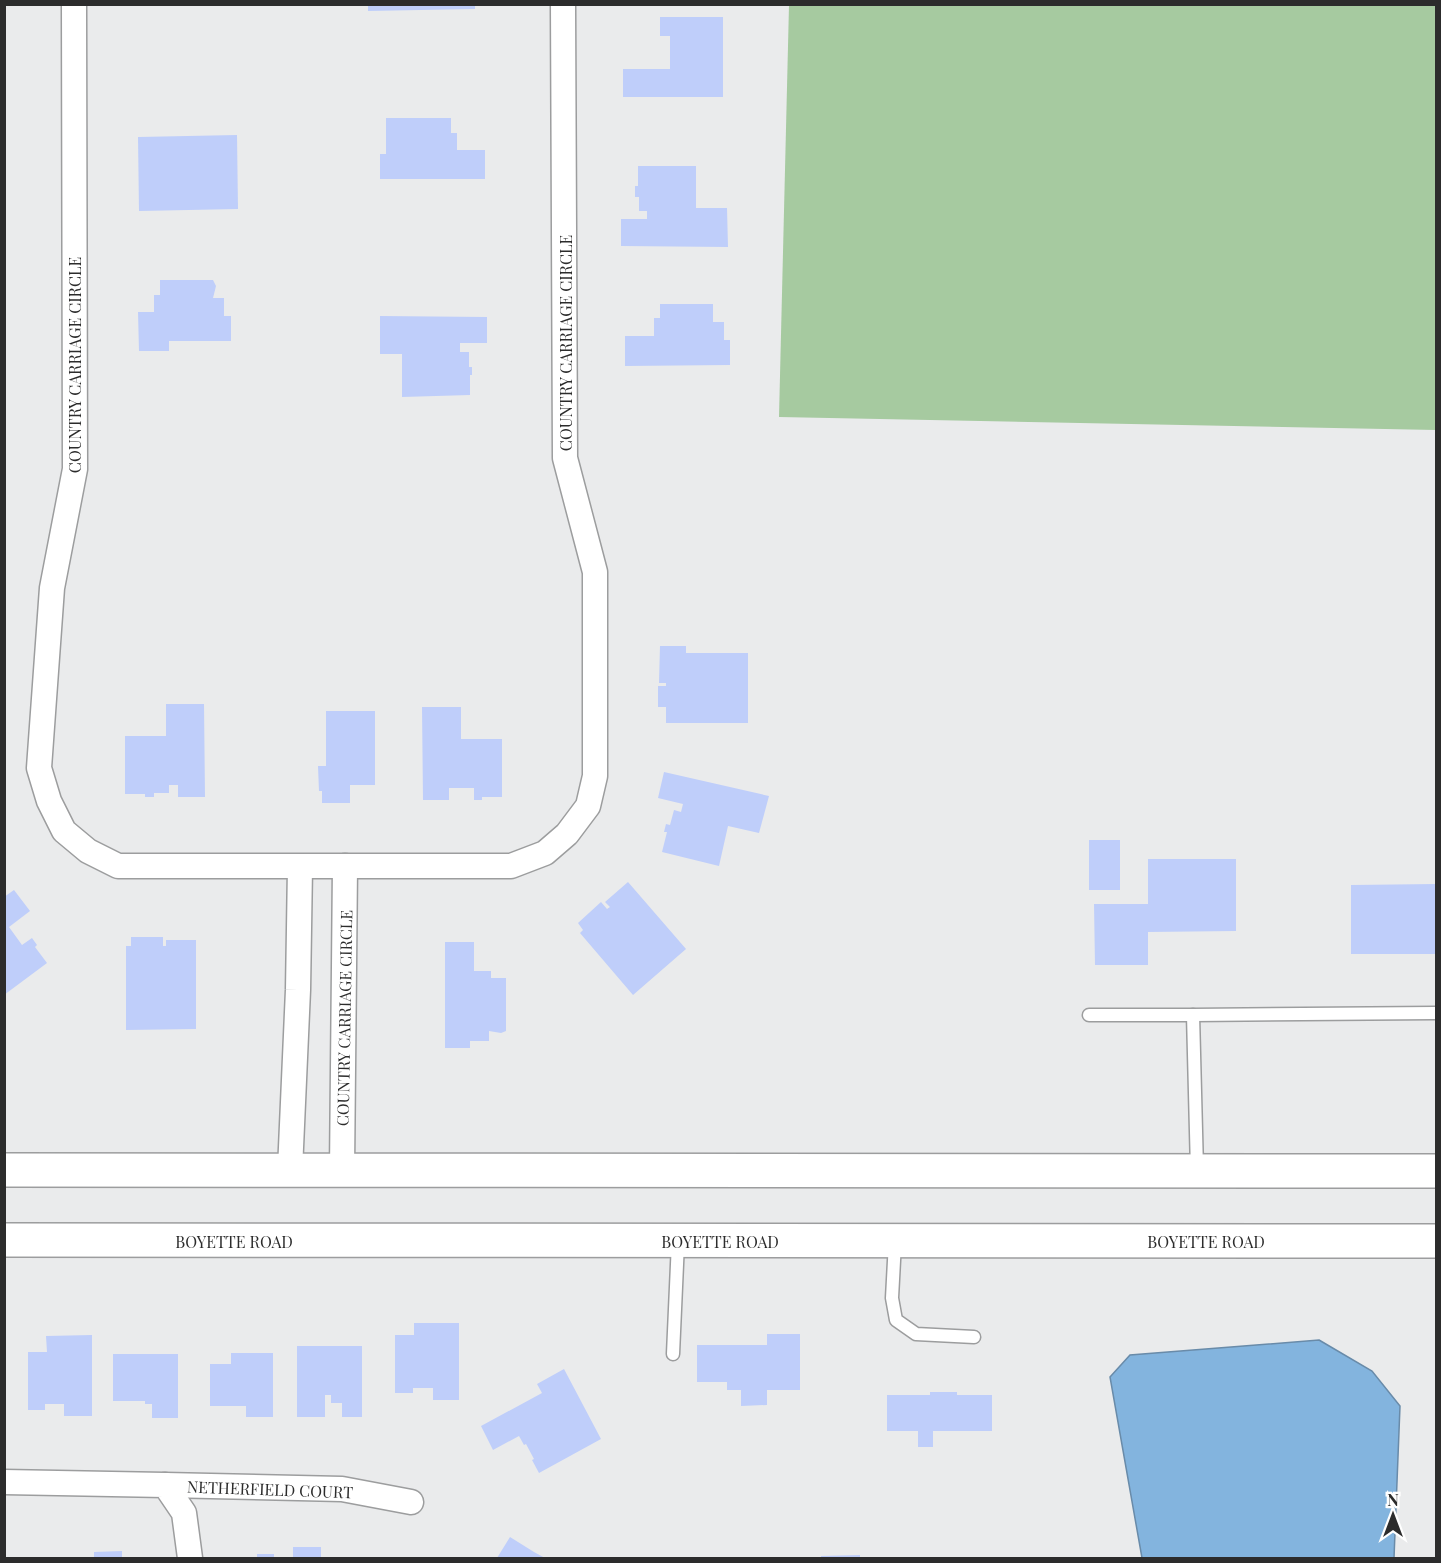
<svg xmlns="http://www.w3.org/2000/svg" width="1441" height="1563" font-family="'Playfair Display',serif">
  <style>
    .green { fill: #a6caa0 }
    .water { fill: #83b4de; stroke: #698ba9; stroke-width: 1.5 }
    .building { fill: #bfcefa }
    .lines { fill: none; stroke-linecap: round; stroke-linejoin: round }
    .service-casing { stroke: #9c9d9e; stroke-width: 15 }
    .minor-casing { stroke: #9c9d9e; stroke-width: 27 }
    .secondary-casing { stroke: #9c9d9e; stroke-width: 36 }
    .service { stroke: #fff; stroke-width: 12 }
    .minor { stroke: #fff; stroke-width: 24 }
    .secondary { stroke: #fff; stroke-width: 33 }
    .labels { text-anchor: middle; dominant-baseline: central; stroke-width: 4.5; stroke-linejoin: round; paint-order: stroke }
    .street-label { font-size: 16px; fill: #2c2c2c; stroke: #fff }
  </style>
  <rect width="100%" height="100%" fill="#eaebec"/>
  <!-- green -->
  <path class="green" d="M 789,5 L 1436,5 L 1436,430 L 779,417 Z"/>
  <!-- water -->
  <path class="water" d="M 1319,1340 L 1372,1371 L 1400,1406 L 1394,1558 L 1142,1558 L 1110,1377 L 1130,1355 Z"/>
  <!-- building -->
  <g class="building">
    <path d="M 368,4 L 475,4 L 475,9 L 368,11 Z"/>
    <path d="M 660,17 L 723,17 L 723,97 L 623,97 L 623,69 L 670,69 L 670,36 L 660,36 Z"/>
    <path d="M 386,118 L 451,118 L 451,133 L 457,133 L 457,150 L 485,150 L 485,179 L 380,179 L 380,154 L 386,154 Z"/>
    <path d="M 237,135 L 238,209 L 139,211 L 138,137 Z"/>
    <path d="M 638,166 L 696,166 L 696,208 L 727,208 L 728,247 L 621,246 L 621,219 L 647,219 L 647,211 L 639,211 L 639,197 L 635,197 L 635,186 L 638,186 Z"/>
    <path d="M 160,280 L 213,280 L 216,286 L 213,298 L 224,298 L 224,316 L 231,316 L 231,341 L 169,341 L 169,351 L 139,351 L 138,312 L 154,312 L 154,295 L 160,295 Z"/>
    <path d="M 660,304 L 713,304 L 713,322 L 724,322 L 724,340 L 730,340 L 730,365 L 625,366 L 625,336 L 654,336 L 654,318 L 660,318 Z"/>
    <path d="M 380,316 L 487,317 L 487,343 L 460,343 L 460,352 L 469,352 L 469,367 L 472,367 L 472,375 L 470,375 L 470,395 L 402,397 L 402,354 L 380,354 Z"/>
    <path d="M 660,646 L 686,646 L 686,653 L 748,653 L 748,723 L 666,723 L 666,707 L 658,707 L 658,686 L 666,686 L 666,683 L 659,683 Z"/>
    <path d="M 166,704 L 204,704 L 205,797 L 178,797 L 178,785 L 169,785 L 169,793 L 154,793 L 154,797 L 145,797 L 145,794 L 125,794 L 125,736 L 166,736 Z"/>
    <path d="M 422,707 L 461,707 L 461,739 L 502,739 L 502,797 L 482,797 L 482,800 L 474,800 L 474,788 L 449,788 L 449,800 L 423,800 Z"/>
    <path d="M 326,711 L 375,711 L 375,785 L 350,785 L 350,803 L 322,803 L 322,791 L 319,791 L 318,766 L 326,766 Z"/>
    <path d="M 664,772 L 769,796 L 759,833 L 728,826 L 719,866 L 662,852 L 667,832 L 664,832 L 666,824 L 670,825 L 674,810 L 681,812 L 683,804 L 658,798 Z"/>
    <rect x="1089" y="840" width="31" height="50"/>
    <path d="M 1148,859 L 1236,859 L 1236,931 L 1148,932 L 1148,965 L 1095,965 L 1094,904 L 1148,904 Z"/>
    <path d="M 628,882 L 686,949 L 633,995 L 580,933 L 583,930 L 578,923 L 601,902 L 607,909 L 610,907 L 605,902 Z"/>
    <path d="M 1436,884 L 1436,954 L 1351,954 L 1351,885 Z"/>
    <path d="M 14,890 L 30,911 L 9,927 L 22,945 L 32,938 L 37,945 L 35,947 L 47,963 L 4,995 L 4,897 Z"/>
    <path d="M 131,937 L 163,937 L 163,946 L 166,946 L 166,940 L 196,940 L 196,1029 L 126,1030 L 126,946 L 131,946 Z"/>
    <path d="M 445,942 L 474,942 L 474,971 L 491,971 L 491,978 L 506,978 L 506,1031 L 501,1033 L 489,1031 L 489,1041 L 470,1041 L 470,1048 L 445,1048 Z"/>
    <path d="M 414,1323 L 459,1323 L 459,1400 L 433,1400 L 433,1388 L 413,1388 L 413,1393 L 395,1393 L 395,1335 L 414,1335 Z"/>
    <path d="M 767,1334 L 800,1334 L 800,1390 L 767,1390 L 767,1405 L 741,1406 L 741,1390 L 727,1390 L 727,1382 L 697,1382 L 697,1345 L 767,1345 Z"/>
    <path d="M 92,1335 L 92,1416 L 64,1416 L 64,1404 L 45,1404 L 45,1410 L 28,1410 L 28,1352 L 47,1352 L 46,1336 Z"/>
    <path d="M 297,1346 L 362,1346 L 362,1417 L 342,1417 L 342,1403 L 331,1403 L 331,1395 L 325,1395 L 325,1417 L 297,1417 Z"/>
    <path d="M 231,1353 L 273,1353 L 273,1417 L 246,1417 L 246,1406 L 210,1406 L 210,1364 L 231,1364 Z"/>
    <path d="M 113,1354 L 178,1354 L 178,1418 L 152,1418 L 152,1404 L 145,1404 L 145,1401 L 113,1401 Z"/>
    <path d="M 564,1369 L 601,1439 L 539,1473 L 532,1460 L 534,1459 L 526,1444 L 524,1445 L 519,1436 L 493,1450 L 481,1426 L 542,1393 L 537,1384 Z"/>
    <path d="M 930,1392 L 957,1392 L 957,1395 L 992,1395 L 992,1431 L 933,1431 L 933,1447 L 918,1447 L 918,1431 L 887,1431 L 887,1395 L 930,1395 Z"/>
    <path d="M 510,1537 L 534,1552 L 545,1558 L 497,1558 Z"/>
    <rect x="293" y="1547" width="28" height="11"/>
    <path d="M 122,1551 L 122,1558 L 94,1558 L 94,1552 Z"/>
    <rect x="257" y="1554" width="17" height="4"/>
    <path d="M 860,1555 L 860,1558 L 821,1558 L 821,1556 Z"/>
  </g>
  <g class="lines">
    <defs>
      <g id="service">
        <path d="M 1089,1015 L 1193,1015 L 1197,1170"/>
        <path d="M 1193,1015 L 1436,1013"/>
        <path d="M 895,1242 L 892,1298 L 896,1320 L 916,1334 L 974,1337"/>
        <path d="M 673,1354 L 678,1242"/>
      </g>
      <g id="minor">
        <path d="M 74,4 L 75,469 L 52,588 L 39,768 L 49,801 L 64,831 L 88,851 L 118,866 L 511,866 L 545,853 L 567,834 L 588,806 L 595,776 L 595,572 L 565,458 L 563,4"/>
        <path d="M 290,1170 L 298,990 L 300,867"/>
        <path d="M 342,1170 L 345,866"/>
        <path d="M 4,1482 L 165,1485 L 184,1513 L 190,1558"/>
        <path d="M 165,1485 L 342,1489 L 411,1502"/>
      </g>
      <g id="secondary">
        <path d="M 4,1170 L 1436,1171"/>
        <path d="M 4,1240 L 1436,1241"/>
      </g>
    </defs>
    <!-- service casing -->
    <use href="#service" class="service-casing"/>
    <!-- minor casing -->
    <use href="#minor" class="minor-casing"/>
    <!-- secondary casing -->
    <use href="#secondary" class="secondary-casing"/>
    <!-- service -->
    <use href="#service" class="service"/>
    <!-- minor -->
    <use href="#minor" class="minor"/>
    <!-- secondary -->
    <use href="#secondary" class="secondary"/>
  </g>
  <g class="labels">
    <!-- street labels -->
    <g class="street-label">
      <text transform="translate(565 343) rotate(-90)">COUNTRY CARRIAGE CIRCLE</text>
      <text transform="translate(74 365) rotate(-90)">COUNTRY CARRIAGE CIRCLE</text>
      <text transform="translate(344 1018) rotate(-89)">COUNTRY CARRIAGE CIRCLE</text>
      <text x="234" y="1241">BOYETTE ROAD</text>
      <text x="720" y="1241">BOYETTE ROAD</text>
      <text x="1206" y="1241">BOYETTE ROAD</text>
      <text transform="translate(270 1489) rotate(2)">NETHERFIELD COURT</text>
    </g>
  </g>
  <!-- border -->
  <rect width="1441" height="1563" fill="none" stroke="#2c2c2c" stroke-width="12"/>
  <!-- north arrow -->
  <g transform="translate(1393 1515)" stroke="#ffffff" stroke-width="4.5" paint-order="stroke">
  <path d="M0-4.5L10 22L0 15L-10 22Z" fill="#2c2c2c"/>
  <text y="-9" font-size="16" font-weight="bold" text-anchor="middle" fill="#2c2c2c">N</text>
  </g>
</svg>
